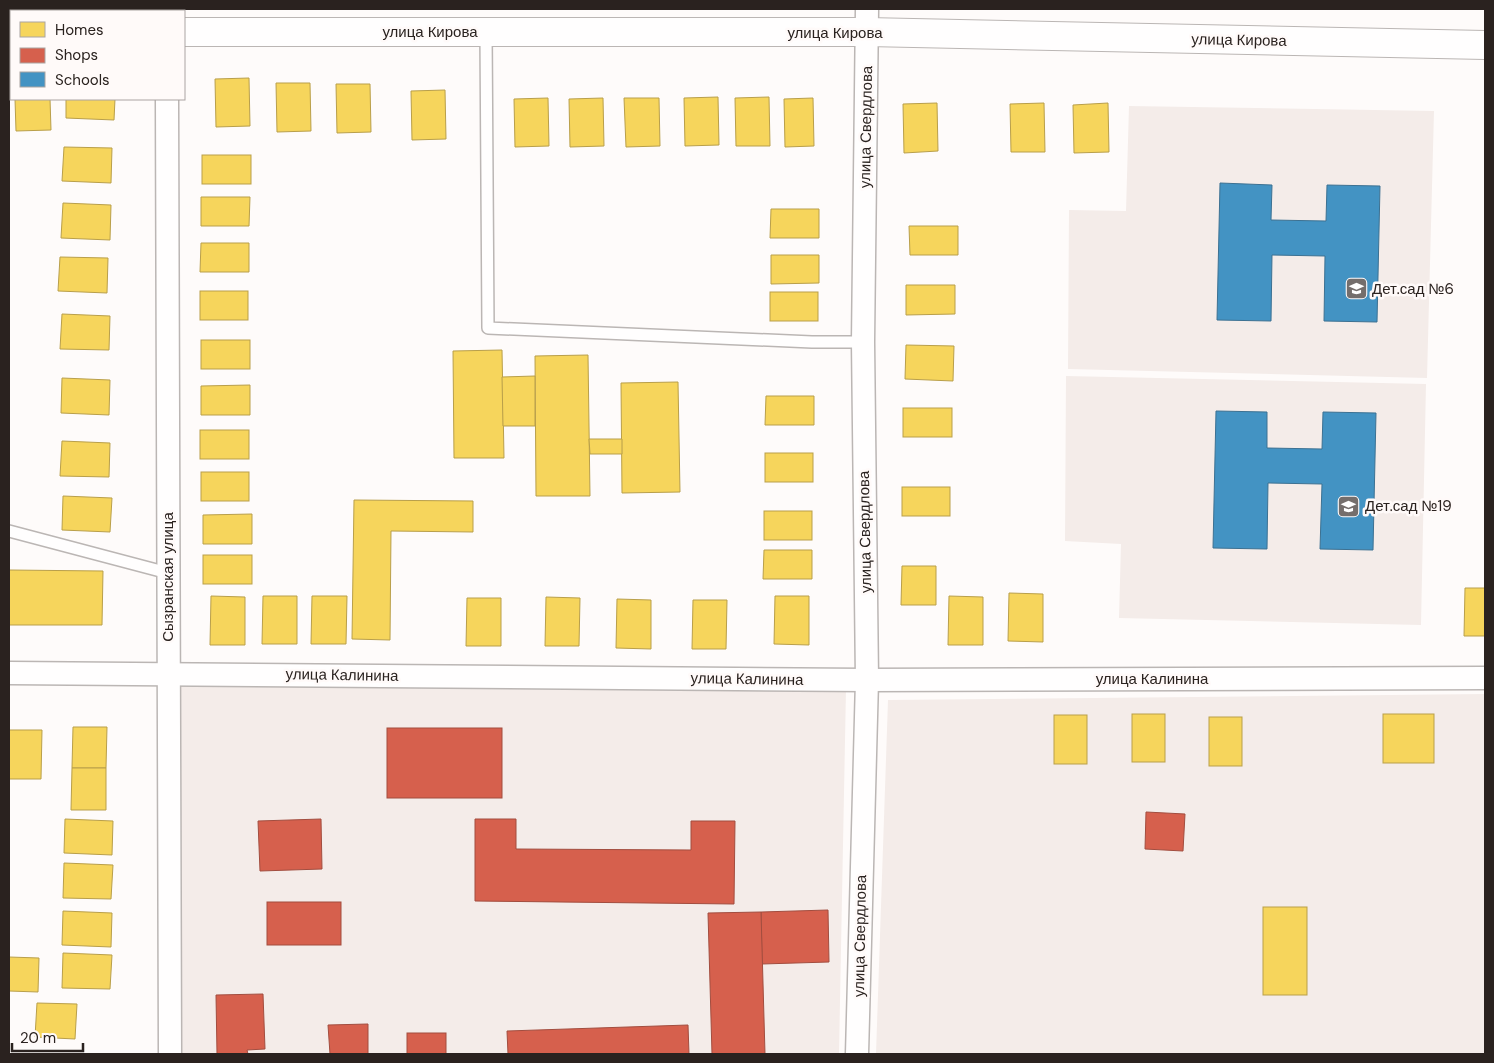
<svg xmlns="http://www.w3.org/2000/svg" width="1494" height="1063" font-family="'DM Sans',sans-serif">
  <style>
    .built { fill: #f4ece9 }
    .homes { fill: #f6d55c; stroke: #b99f4a }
    .shops { fill: #d6604d; stroke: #a24d3f }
    .schools { fill: #4393c3; stroke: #3c7192 }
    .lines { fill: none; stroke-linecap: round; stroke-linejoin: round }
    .lane-casing { stroke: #bbb6b4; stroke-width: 14 }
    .street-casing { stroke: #bbb6b4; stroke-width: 25 }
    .secondary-casing { stroke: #bbb6b4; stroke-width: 30 }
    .lane { stroke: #fffefe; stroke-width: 11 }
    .street { stroke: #fffefe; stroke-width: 22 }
    .secondary { stroke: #fffefe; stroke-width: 28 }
    .labels { text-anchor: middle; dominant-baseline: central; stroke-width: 5; stroke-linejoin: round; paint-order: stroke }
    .street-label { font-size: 15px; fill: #2a221f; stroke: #fffaf9 }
    .poi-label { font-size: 15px; fill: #2a221f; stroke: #fffaf9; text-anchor: start }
  </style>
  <rect width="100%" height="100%" fill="#fefbfa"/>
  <!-- built -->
  <g class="built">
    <path d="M 1129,106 L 1434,111 L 1427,378 L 1068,369 L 1069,210 L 1126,211 Z"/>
    <path d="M 1066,376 L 1426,384 L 1421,625 L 1119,618 L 1121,544 L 1065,541 Z"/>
    <path d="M 176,680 L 846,689 L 839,1054 L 178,1054 Z"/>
    <path d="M 1485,694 L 1485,1054 L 876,1054 L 888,700 Z"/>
  </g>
  <!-- homes -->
  <g class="homes">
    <path d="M 249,78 L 250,126 L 216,127 L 215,79 Z"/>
    <path d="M 276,83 L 310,83 L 311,131 L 277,132 Z"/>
    <path d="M 336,84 L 370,84 L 371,132 L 337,133 Z"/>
    <path d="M 445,90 L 446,139 L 412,140 L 411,91 Z"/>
    <path d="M 718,97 L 719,145 L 685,146 L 684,98 Z"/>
    <path d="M 769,97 L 770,146 L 736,146 L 735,98 Z"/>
    <path d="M 548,98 L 549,146 L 515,147 L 514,99 Z"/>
    <path d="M 603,98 L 604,146 L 570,147 L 569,99 Z"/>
    <path d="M 624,98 L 659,98 L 660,146 L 626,147 Z"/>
    <path d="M 813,98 L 814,146 L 785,147 L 784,99 Z"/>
    <path d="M 15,99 L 50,99 L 51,130 L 16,131 Z"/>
    <path d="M 66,99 L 115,99 L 114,120 L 66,118 Z"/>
    <path d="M 937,103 L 938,151 L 904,153 L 903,104 Z"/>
    <path d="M 1044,103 L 1045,152 L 1011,152 L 1010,104 Z"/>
    <path d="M 1108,103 L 1109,152 L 1074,153 L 1073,105 Z"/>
    <path d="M 64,147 L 112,148 L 111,183 L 62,181 Z"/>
    <rect x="202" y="155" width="49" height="29"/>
    <path d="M 201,197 L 250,197 L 249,226 L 201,226 Z"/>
    <path d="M 63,203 L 111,205 L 110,240 L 61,238 Z"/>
    <path d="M 771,209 L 819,209 L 819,238 L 770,238 Z"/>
    <path d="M 909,226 L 958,226 L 958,255 L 910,255 Z"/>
    <path d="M 201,243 L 249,243 L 249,272 L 200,272 Z"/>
    <path d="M 771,255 L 819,255 L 819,283 L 771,284 Z"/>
    <path d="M 60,257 L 108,258 L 107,293 L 58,291 Z"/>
    <path d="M 906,285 L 955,285 L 955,314 L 906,315 Z"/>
    <rect x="200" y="291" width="48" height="29"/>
    <rect x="770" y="292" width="48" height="29"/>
    <path d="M 62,314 L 110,316 L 109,350 L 60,349 Z"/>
    <rect x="201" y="340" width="49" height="29"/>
    <path d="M 906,345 L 954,346 L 953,381 L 905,379 Z"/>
    <path d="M 502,350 L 504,458 L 454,458 L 453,351 Z"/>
    <path d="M 588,355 L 590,496 L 536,496 L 535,356 Z"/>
    <path d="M 535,376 L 535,426 L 503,426 L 502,377 Z"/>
    <path d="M 62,378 L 110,380 L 109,415 L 61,413 Z"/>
    <path d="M 678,382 L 680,492 L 622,493 L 621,383 Z"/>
    <path d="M 250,385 L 250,415 L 201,415 L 201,386 Z"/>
    <path d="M 766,396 L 814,396 L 814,425 L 765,425 Z"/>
    <rect x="903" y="408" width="49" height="29"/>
    <rect x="200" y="430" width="49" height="29"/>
    <path d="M 589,439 L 622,439 L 622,454 L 590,454 Z"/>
    <path d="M 62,441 L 110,443 L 109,477 L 60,476 Z"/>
    <rect x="765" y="453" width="48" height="29"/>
    <rect x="201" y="472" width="48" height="29"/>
    <rect x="902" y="487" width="48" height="29"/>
    <path d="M 63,496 L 112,498 L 110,532 L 62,530 Z"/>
    <path d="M 354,500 L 473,501 L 473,532 L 391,531 L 390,640 L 352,639 Z"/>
    <rect x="764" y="511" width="48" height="29"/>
    <path d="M 252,514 L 252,544 L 203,544 L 203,515 Z"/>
    <path d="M 764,550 L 812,550 L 812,579 L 763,579 Z"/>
    <rect x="203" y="555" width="49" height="29"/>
    <path d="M 902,566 L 936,566 L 936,605 L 901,605 Z"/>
    <path d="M 9,570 L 103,571 L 102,625 L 9,625 Z"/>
    <path d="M 1465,588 L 1485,588 L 1485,636 L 1464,636 Z"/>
    <path d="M 1009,593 L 1043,594 L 1043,642 L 1008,641 Z"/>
    <path d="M 211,596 L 245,597 L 245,645 L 210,645 Z"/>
    <path d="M 263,596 L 297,596 L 297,644 L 262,644 Z"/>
    <path d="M 312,596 L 347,596 L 346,644 L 311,644 Z"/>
    <path d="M 775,596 L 809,596 L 809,645 L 774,644 Z"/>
    <path d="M 949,596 L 983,597 L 983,645 L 948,645 Z"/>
    <path d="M 546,597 L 580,598 L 579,646 L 545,646 Z"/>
    <path d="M 467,598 L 501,598 L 501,646 L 466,646 Z"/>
    <path d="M 617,599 L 651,600 L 651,649 L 616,648 Z"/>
    <path d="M 693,600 L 727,600 L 726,649 L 692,649 Z"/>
    <rect x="1132" y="714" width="33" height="48"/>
    <rect x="1383" y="714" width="51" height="49"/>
    <rect x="1054" y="715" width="33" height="49"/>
    <rect x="1209" y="717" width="33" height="49"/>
    <path d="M 73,727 L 107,727 L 106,768 L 72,768 Z"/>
    <path d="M 9,730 L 42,730 L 41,779 L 9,779 Z"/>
    <path d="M 72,768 L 106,768 L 106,810 L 71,810 Z"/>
    <path d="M 65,819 L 113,821 L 112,855 L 64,853 Z"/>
    <path d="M 64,863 L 113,865 L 111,899 L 63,898 Z"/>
    <rect x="1263" y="907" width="44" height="88"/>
    <path d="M 63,911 L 112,913 L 111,947 L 62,945 Z"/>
    <path d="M 63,953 L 112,955 L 110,989 L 62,988 Z"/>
    <path d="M 9,957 L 39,958 L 38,992 L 9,991 Z"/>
    <path d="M 37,1003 L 77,1004 L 75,1039 L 35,1037 Z"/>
  </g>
  <!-- shops -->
  <g class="shops">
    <rect x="387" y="728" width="115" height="70"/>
    <path d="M 1146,812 L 1185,814 L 1183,851 L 1145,849 Z"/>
    <path d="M 321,819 L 322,869 L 260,871 L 258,821 Z"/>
    <path d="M 475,819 L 516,819 L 516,849 L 691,850 L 691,821 L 735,821 L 734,904 L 475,901 Z"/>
    <rect x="267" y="902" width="74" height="43"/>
    <path d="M 828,910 L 829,962 L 762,964 L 761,912 Z"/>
    <path d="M 761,912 L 765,1054 L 712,1054 L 708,913 Z"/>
    <path d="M 263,994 L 265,1049 L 247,1050 L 248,1054 L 217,1054 L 216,995 Z"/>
    <path d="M 368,1024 L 368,1054 L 330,1054 L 328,1025 Z"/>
    <path d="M 688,1025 L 689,1054 L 508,1054 L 507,1031 Z"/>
    <rect x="407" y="1033" width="39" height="21"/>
  </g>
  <!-- schools -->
  <g class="schools">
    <path d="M 1220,183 L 1272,185 L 1271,220 L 1326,221 L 1327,185 L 1380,186 L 1377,322 L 1324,321 L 1325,256 L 1272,255 L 1271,321 L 1217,320 Z"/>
    <path d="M 1216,411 L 1267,412 L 1267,448 L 1322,449 L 1323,412 L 1376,413 L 1373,550 L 1320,549 L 1322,484 L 1268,483 L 1267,549 L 1213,548 Z"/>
  </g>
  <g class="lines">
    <defs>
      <g id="lane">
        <path d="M 486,32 L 488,328 L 812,342 L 863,342"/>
        <path d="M 9,531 L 168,573"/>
      </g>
      <g id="street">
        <path d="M 167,9 L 167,11"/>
        <path d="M 167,99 L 170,1054"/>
        <path d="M 9,673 L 867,680 L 1485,678"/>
        <path d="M 857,1054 L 867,680 L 863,342 L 867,9"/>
      </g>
      <g id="secondary">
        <path d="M 9,31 L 11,31"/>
        <path d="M 184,32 L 867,32 L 1485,45"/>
      </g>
    </defs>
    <!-- lane casing -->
    <use href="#lane" class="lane-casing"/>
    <!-- street casing -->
    <use href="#street" class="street-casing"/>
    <!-- secondary casing -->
    <use href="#secondary" class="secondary-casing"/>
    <!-- lane -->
    <use href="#lane" class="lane"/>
    <!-- street -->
    <use href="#street" class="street"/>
    <!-- secondary -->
    <use href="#secondary" class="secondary"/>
  </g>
  <!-- icons -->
  <defs>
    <symbol id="school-square" viewBox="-11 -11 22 22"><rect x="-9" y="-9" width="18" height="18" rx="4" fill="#746e6c" stroke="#fffaf9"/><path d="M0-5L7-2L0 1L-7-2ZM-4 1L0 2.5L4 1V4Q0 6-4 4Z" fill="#fff"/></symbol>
  </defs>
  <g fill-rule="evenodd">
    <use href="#school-square" x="1344" y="276" width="25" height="25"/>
    <use href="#school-square" x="1336" y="494" width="25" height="25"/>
  </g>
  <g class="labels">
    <!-- street labels -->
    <g class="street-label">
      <text x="430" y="32">улица Кирова</text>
      <text x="835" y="33">улица Кирова</text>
      <text transform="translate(1239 40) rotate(1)">улица Кирова</text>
      <text transform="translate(866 127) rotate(-89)">улица Свердлова</text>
      <text transform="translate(865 532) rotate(-91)">улица Свердлова</text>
      <text transform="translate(168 577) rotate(-90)">Сызранская улица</text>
      <text transform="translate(342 675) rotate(1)">улица Калинина</text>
      <text transform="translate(747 679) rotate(1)">улица Калинина</text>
      <text x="1152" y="679">улица Калинина</text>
      <text transform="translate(860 936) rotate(-89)">улица Свердлова</text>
    </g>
    <!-- poi labels -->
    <g class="poi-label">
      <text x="1372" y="289">Дет.сад №6</text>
      <text x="1365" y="506">Дет.сад №19</text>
    </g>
  </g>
  <!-- border -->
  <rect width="1494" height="1063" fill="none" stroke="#2a221f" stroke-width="20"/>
  <!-- legend -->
  <rect x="10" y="10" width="175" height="90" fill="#fffaf9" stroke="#aaa4a2"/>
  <rect x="20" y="22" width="25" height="15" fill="#f6d55c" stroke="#aaa4a2"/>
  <text x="55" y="35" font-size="15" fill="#2a221f">Homes</text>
  <rect x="20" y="48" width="25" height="15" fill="#d6604d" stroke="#aaa4a2"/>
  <text x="55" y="60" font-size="15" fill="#2a221f">Shops</text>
  <rect x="20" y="72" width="25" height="15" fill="#4393c3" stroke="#aaa4a2"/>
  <text x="55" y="85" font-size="15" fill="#2a221f">Schools</text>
  <!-- scale -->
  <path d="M12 1043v8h71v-8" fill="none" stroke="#2a221f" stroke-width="2.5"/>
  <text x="20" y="1043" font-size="15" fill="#2a221f" stroke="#fffaf9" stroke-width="4" paint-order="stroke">20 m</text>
</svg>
